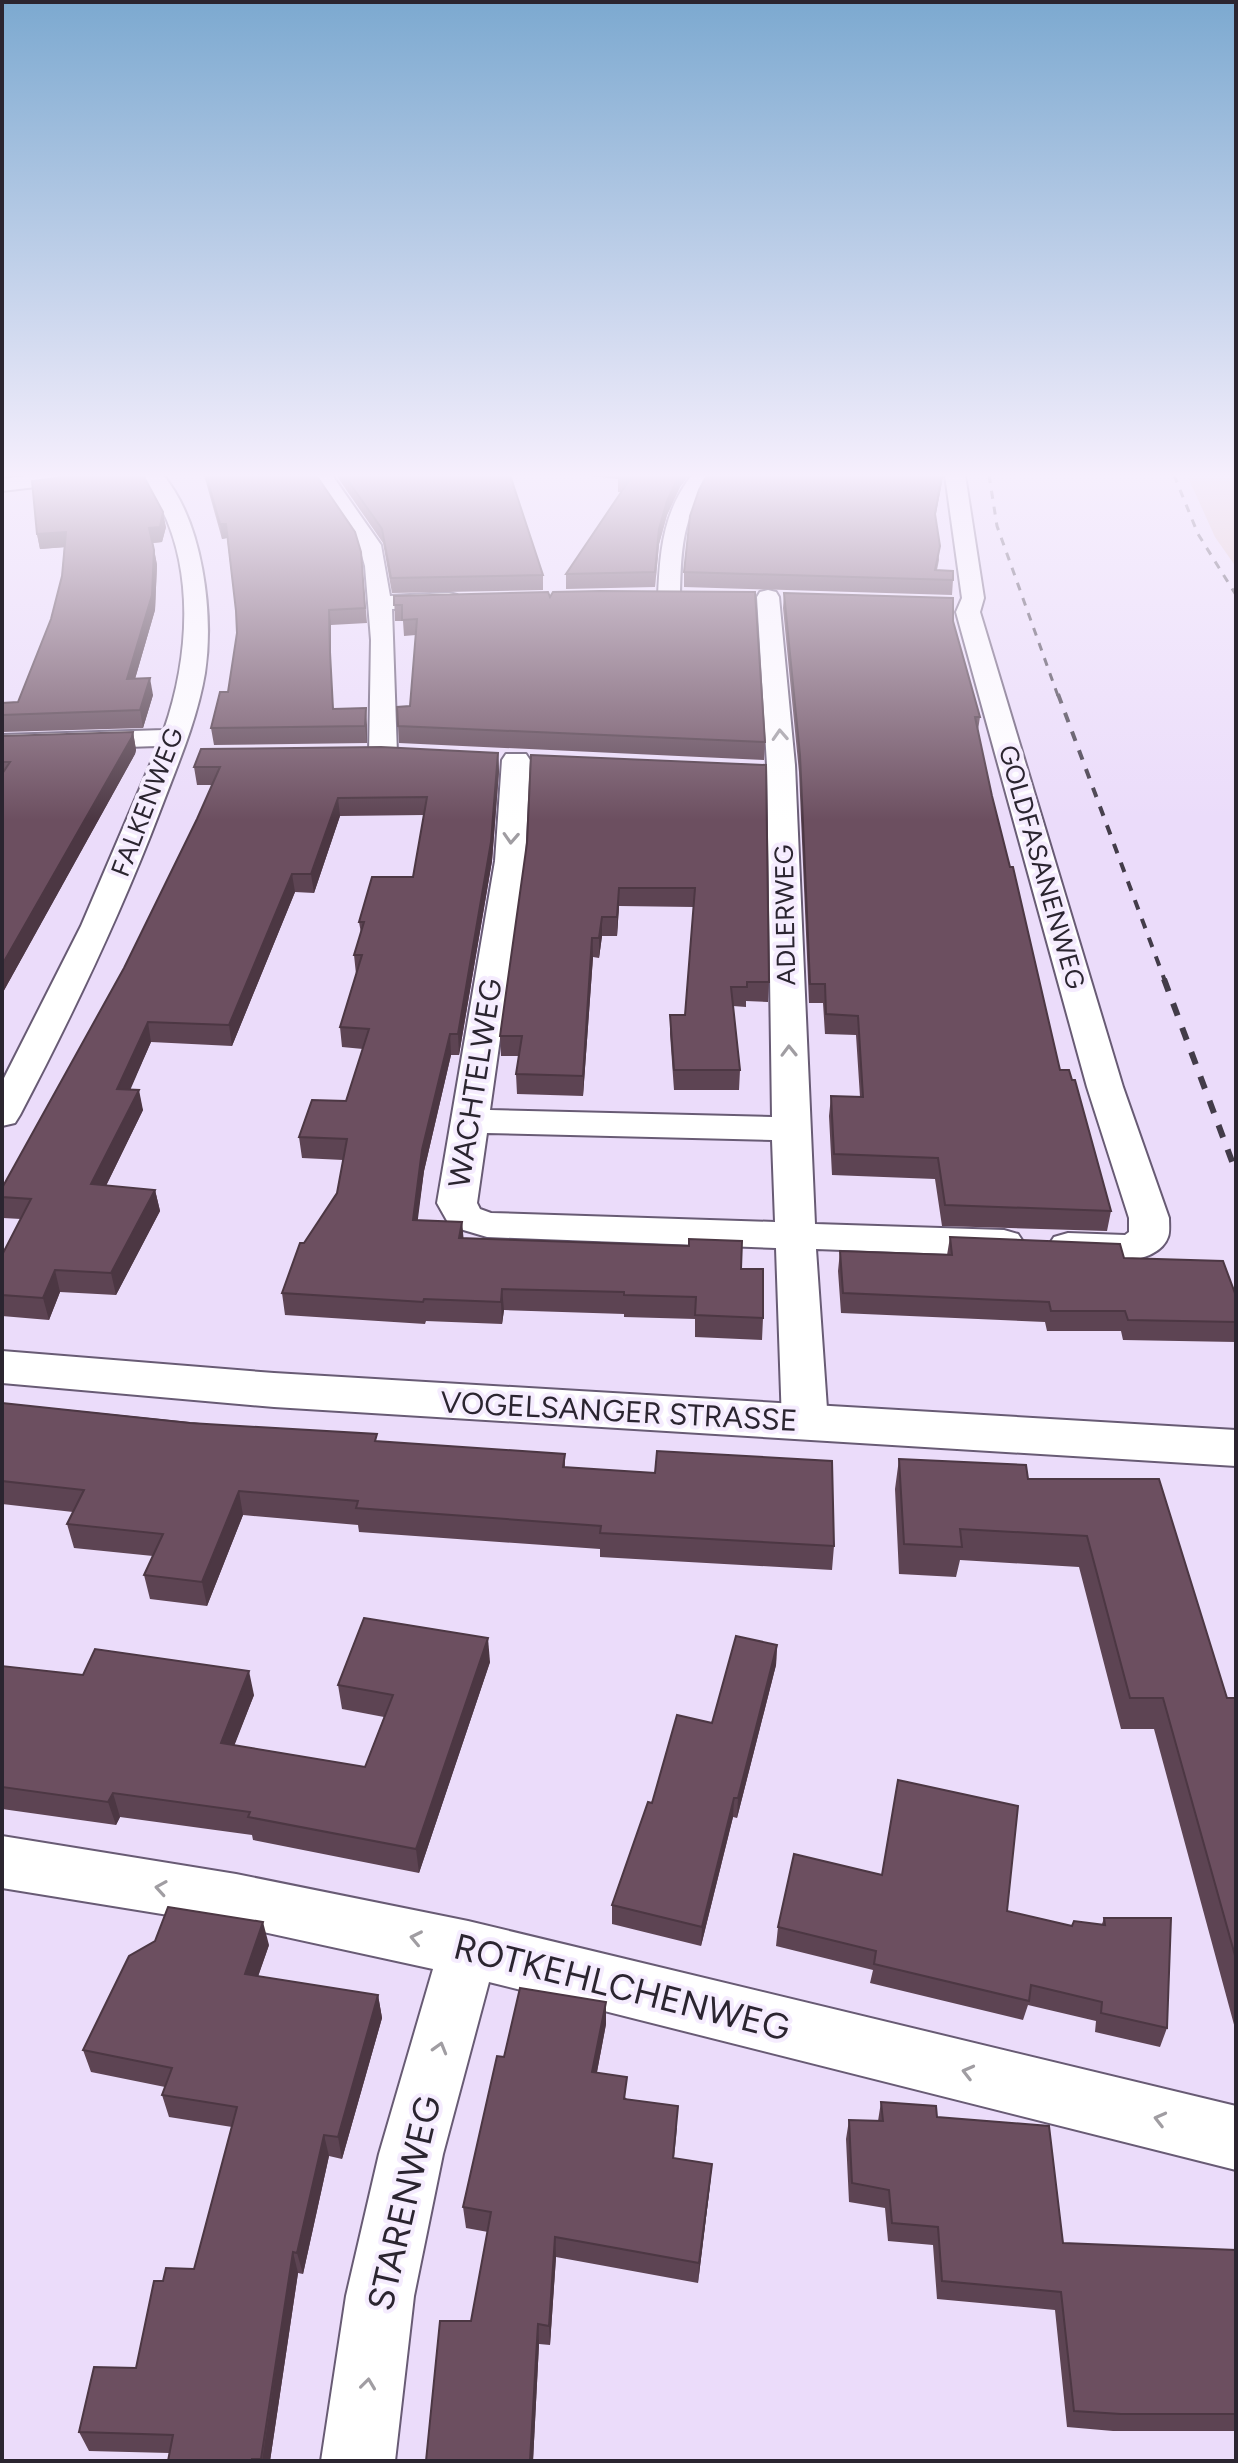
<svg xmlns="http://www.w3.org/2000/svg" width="1238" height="2463" font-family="Figtree,sans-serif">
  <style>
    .green { fill: #e1c6c5 }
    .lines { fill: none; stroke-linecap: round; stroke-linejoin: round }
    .minor-casing { stroke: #685b74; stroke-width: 4 }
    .tertiary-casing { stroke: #685b74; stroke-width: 4 }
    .minor { fill: #fff; fill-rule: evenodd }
    .tertiary { fill: #fff; fill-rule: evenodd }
    .rail-far2 { stroke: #433c49; stroke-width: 3; stroke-dasharray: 8 8; stroke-linecap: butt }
    .rail-far1 { stroke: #433c49; stroke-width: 4; stroke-dasharray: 10 10; stroke-linecap: butt }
    .rail { stroke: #433c49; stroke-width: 6; stroke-dasharray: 13 13; stroke-linecap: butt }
    .wall { fill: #5d4453 }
    .shaded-wall { fill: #4c3743 }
    .building { fill: #6c4f60; stroke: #4c3743; stroke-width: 2 }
    .oneway { stroke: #a09da2 }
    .labels { text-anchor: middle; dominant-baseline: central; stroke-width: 8; stroke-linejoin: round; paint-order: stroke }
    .far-street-label { font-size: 26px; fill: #2b2530; stroke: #f5ecfe }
    .street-label { font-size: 30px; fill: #2b2530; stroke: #f5ecfe }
    .near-street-label { font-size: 36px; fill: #2b2530; stroke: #f5ecfe }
  </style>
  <rect width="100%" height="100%" fill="#ebdcfa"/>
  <!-- green -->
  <path class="green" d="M 1187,475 L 1236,475 L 1236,567 L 1215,537 Z"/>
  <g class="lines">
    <defs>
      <g id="minor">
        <path d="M 33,475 L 97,475 L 87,481 L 2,491 L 2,479 Z"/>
        <path d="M 140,475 L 163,475 C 203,522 214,614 205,673 C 197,721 177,766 160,811 C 120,916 72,1016 20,1115 L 15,1123 L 2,1126 L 2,1082 L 81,926 L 158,746 L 2,751 L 2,735 L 164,730 C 192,649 197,545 140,475 Z"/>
        <path d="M 312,475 L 332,475 L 381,545 L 390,596 L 449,593 L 457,595 L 460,600 L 457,605 L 449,607 L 392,609 L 397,754 L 393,760 L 373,760 L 369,754 L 371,640 L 365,566 L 359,545 Z"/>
        <path d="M 692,475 L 712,475 C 682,517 681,547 680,596 L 677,601 L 661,601 L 658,596 C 660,551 663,512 692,475 Z"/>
        <path d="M 945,475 L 965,475 L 984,598 L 980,612 L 1123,1087 L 1169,1218 C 1169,1224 1170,1232 1168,1237 C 1156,1271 1081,1262 1054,1255 L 1048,1246 L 1054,1237 L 1068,1233 L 1125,1235 L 1129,1232 L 1129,1218 L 1087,1087 L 956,612 L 962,598 Z"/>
        <path d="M 768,590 L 776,592 L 779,597 L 795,765 L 815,1224 L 1004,1230 L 1018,1234 L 1024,1243 L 1018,1252 L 1004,1256 L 816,1249 L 828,1423 L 821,1434 L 805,1439 L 789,1434 L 782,1423 L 776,1248 L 487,1237 L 450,1226 L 437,1203 L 495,861 L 502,760 L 506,754 L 526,754 L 530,760 L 525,861 L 490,1110 L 772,1117 L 767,765 L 757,597 L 760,592 ZM 487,1133 L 772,1140 L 775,1222 L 491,1213 L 480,1209 L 477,1203 Z"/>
        <path d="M 2,1836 L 236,1874 L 468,1921 L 1236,2106 L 1236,2170 L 489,1982 L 443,2154 L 414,2296 L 395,2461 L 321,2461 L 346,2296 L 379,2154 L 433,1969 L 236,1926 L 2,1888 Z"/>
      </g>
      <path id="tertiary" d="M 2,1351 L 274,1373 L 1236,1430 L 1236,1466 L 274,1407 L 2,1383 Z"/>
    </defs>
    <!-- minor casing -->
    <use href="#minor" class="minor-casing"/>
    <!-- tertiary casing -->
    <use href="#tertiary" class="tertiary-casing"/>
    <!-- minor -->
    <use href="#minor" class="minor"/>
    <!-- tertiary -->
    <use href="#tertiary" class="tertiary"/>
    <!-- rail-far2 -->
    <g class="rail-far2">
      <path d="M 989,475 L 997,526 L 1058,696"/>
      <path d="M 1174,475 L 1198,534 L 1236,595"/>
    </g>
    <!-- rail-far1 -->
    <path class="rail-far1" d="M 1058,694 L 1165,981"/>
    <!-- rail -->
    <path class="rail" d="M 1164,979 L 1236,1172"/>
  </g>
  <!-- wall -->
  <g class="wall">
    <path d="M 204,475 L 316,475 L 361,552 L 367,623 L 331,625 L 331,668 L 333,709 L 367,725 L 367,743 L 214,745 L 211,728 L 228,692 L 237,633 L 236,611 L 227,538 L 222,539 Z"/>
    <path d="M 336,475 L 510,475 L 543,575 L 543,590 L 392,593 L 383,543 Z"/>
    <path d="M 580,475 L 689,475 L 680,487 L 667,515 L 659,544 L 655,587 L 566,589 L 566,574 L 621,492 L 618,492 L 618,479 Z"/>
    <path d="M 943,475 L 935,517 L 939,560 L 937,570 L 953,580 L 952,595 L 684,587 L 684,572 Z"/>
    <path d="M 166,527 L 162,542 L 153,543 L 157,565 L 155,610 L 135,679 L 153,695 L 143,728 L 2,732 L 2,703 L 18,702 L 51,619 L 62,576 L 64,547 L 40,549 L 37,534 Z"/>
    <path d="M 784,593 L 953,621 L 980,717 L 978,730 L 992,796 L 1060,1070 L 1111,1211 L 1107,1231 L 942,1226 L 935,1179 L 832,1175 L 829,1116 L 831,1096 L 860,1097 L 856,1035 L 825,1034 L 823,1003 L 809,1003 L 799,772 L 783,608 Z"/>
    <path d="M 394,596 L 550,597 L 765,742 L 764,760 L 399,743 L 398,726 L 410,706 L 416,635 L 404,636 L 403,621 L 395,621 Z"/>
    <path d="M 133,732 L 136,750 L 135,754 L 2,994 L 2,736 Z"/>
    <path d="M 498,753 L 499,771 L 492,861 L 459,1055 L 451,1055 L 424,1171 L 417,1220 L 462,1222 L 463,1239 L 741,1269 L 763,1318 L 762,1340 L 695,1337 L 695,1319 L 624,1317 L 624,1314 L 504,1310 L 502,1324 L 426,1321 L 425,1324 L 285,1315 L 282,1293 L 304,1243 L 337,1193 L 343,1160 L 302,1158 L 299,1137 L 346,1101 L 363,1049 L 342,1047 L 340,1027 L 356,974 L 354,955 L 361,933 L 359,922 L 413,877 L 424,815 L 340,816 L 314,893 L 295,892 L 232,1046 L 151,1042 L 130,1089 L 143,1110 L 106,1186 L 155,1190 L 160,1211 L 116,1295 L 60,1292 L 49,1320 L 2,1316 L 2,1255 L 21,1219 L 3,1218 L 2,1188 L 124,968 L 197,819 L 213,785 L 197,785 L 194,767 Z"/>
    <path d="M 766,765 L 769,982 L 768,1002 L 746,1001 L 746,1007 L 733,1006 L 740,1070 L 739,1090 L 674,1090 L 670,1034 L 670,1015 L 685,1015 L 694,907 L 619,906 L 617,936 L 602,936 L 599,958 L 593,957 L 583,1096 L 517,1094 L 516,1074 L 519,1056 L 501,1056 L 500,1036 L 527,843 Z"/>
    <path d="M 950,1237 L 1124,1258 L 1236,1296 L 1236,1342 L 1123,1340 L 1121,1331 L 1047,1331 L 1045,1322 L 841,1313 L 838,1271 L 840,1251 L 947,1255 Z"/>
    <path d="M 2,1403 L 378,1441 L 565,1454 L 565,1467 L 834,1546 L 832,1570 L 600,1557 L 600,1549 L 359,1532 L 358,1525 L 243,1515 L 207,1606 L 150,1599 L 144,1575 L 153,1556 L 74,1548 L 67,1524 L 73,1512 L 2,1504 Z"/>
    <path d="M 899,1459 L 1028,1479 L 1159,1479 L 1227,1698 L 1236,1698 L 1236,2032 L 1154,1729 L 1121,1729 L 1079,1567 L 960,1560 L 956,1577 L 899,1574 L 895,1489 Z"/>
    <path d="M 777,1645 L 776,1665 L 737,1818 L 733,1817 L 701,1946 L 612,1924 L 612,1905 L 652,1803 Z"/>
    <path d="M 490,1662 L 419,1873 L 253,1840 L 252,1835 L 120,1817 L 116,1825 L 2,1809 L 2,1666 L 254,1695 L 234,1745 L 365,1767 L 384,1717 L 342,1709 L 338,1685 Z"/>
    <path d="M 882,1875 L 1007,1911 L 1072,1926 L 1102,1924 L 1104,1918 L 1167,2028 L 1160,2047 L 1095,2032 L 1096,2021 L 1028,2005 L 1023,2020 L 870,1983 L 873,1970 L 776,1946 L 778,1927 Z"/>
    <path d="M 269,1945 L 258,1976 L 378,1995 L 382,2018 L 342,2159 L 329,2156 L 303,2274 L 298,2273 L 270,2461 L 168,2461 L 169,2453 L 89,2451 L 79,2432 L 136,2368 L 163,2281 L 194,2269 L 232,2127 L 169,2117 L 162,2095 L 165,2087 L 91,2072 L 83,2050 Z"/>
    <path d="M 606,2024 L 597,2072 L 627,2099 L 677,2128 L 674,2158 L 712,2164 L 710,2185 L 698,2283 L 556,2257 L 550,2345 L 539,2344 L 533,2461 L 426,2461 L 471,2321 L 488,2232 L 466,2228 L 463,2207 L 504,2057 Z"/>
    <path d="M 881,2102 L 937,2117 L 1063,2243 L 1236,2250 L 1236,2431 L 1113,2431 L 1067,2427 L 1055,2310 L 937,2299 L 933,2245 L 888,2241 L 885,2208 L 849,2202 L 846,2139 L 849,2120 L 878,2121 Z"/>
  </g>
  <!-- shaded-wall -->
  <g class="shaded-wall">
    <path d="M 679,475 L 689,475 L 680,487 L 667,515 L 659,544 L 655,587 L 659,529 L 667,501 Z"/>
    <path d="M 943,475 L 942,483 L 933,528 L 935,514 Z"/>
    <path d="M 163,512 L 166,527 L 162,542 L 152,543 L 149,528 Z"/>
    <path d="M 220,524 L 226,524 L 227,538 L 222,539 Z"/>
    <path d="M 66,532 L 68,547 L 40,549 L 37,534 Z"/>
    <path d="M 154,550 L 157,565 L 155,610 L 130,696 L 127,679 Z"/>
    <path d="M 329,610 L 331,625 L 331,668 L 334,726 L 330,652 Z"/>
    <path d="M 150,678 L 153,695 L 143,728 L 140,710 Z"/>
    <path d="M 366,708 L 367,725 L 367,743 L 365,726 Z"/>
    <path d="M 133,732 L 136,750 L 135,754 L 2,994 L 2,965 Z"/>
    <path d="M 498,753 L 499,771 L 492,861 L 459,1055 L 458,1034 Z"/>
    <path d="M 338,798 L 340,816 L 314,893 L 311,874 Z"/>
    <path d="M 292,874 L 295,892 L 232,1046 L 229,1025 Z"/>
    <path d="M 619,888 L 619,906 L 617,936 L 617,917 Z"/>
    <path d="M 602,917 L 602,936 L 599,958 L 599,938 Z"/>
    <path d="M 592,938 L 593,957 L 583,1096 L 583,1076 Z"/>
    <path d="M 148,1022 L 151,1042 L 122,1109 L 117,1089 Z"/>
    <path d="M 450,1034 L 451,1055 L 424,1171 L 415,1242 L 413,1220 L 422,1150 Z"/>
    <path d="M 139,1090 L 143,1110 L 96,1206 L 91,1184 Z"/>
    <path d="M 155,1190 L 160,1211 L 116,1295 L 111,1273 Z"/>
    <path d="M 462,1222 L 464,1243 L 459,1238 Z"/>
    <path d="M 55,1270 L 60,1292 L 49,1320 L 43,1298 Z"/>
    <path d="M 502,1289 L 504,1310 L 502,1324 L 501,1302 Z"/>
    <path d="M 239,1491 L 243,1515 L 207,1606 L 202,1582 Z"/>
    <path d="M 488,1638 L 490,1662 L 419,1873 L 416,1849 Z"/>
    <path d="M 777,1645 L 776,1665 L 737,1818 L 738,1798 Z"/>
    <path d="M 249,1671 L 254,1695 L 226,1767 L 221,1743 Z"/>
    <path d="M 113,1793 L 120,1817 L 116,1825 L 108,1802 Z"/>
    <path d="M 734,1798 L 733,1817 L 701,1946 L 702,1927 Z"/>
    <path d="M 263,1922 L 269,1945 L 251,1997 L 245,1974 Z"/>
    <path d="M 378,1995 L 382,2018 L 342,2159 L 338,2137 Z"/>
    <path d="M 606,2002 L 606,2024 L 593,2093 L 592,2072 Z"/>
    <path d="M 324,2135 L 329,2156 L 303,2274 L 297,2253 Z"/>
    <path d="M 712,2164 L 710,2185 L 698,2283 L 699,2263 Z"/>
    <path d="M 555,2237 L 556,2257 L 550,2345 L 549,2326 Z"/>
    <path d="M 293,2252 L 298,2273 L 270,2461 L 262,2461 Z"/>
    <path d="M 538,2324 L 539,2344 L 533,2461 L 530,2461 Z"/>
  </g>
  <!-- building -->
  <g class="building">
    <path d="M 79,475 L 143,475 L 163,512 L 160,527 L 149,528 L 154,550 L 152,595 L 127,679 L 150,678 L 140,710 L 2,715 L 2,703 L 18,702 L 51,619 L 62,576 L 66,532 L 37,534 L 32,481 Z"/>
    <path d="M 206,475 L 316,475 L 355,532 L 361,552 L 365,608 L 329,610 L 330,652 L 333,709 L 366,708 L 365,726 L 211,728 L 220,692 L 228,692 L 237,633 L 236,611 L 226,524 L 220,524 Z"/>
    <path d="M 344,475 L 510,475 L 543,575 L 391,578 L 382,529 Z"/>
    <path d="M 620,475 L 679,475 L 667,501 L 659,529 L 655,572 L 566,574 L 630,479 L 618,478 Z"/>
    <path d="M 707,475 L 942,475 L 935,514 L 940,546 L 935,570 L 953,571 L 953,580 L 684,572 L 690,516 L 699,490 Z"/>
    <path d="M 600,591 L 755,592 L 765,742 L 398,726 L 397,707 L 410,706 L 417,619 L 402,620 L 402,605 L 394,605 L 394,596 L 548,592 L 550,597 L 553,592 Z"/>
    <path d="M 784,593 L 953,598 L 953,621 L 980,717 L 975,717 L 992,796 L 1010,867 L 1013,867 L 1060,1070 L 1069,1070 L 1072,1080 L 1075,1080 L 1111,1211 L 945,1205 L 938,1158 L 834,1154 L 831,1096 L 863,1097 L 858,1016 L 826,1014 L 825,984 L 810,984 L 800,755 Z"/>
    <path d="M 133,732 L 132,737 L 2,965 L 2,774 L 10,762 L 2,762 L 2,736 Z"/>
    <path d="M 381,747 L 498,753 L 491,842 L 458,1034 L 450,1034 L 422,1150 L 413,1220 L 462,1222 L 459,1238 L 689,1246 L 689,1239 L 742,1241 L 741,1269 L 763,1269 L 763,1318 L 695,1315 L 696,1297 L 624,1295 L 624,1292 L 502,1289 L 501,1302 L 424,1299 L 423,1302 L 282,1293 L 300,1243 L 304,1243 L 337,1193 L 347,1139 L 299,1137 L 312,1100 L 346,1101 L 369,1029 L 340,1027 L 362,955 L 354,955 L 364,922 L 359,922 L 372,877 L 413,877 L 427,797 L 338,798 L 311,874 L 292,874 L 229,1025 L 148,1022 L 117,1089 L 139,1090 L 91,1184 L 155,1190 L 111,1273 L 55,1270 L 43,1298 L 2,1295 L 2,1255 L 31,1199 L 2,1197 L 2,1188 L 124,968 L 197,819 L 220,767 L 194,767 L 201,749 Z"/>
    <path d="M 531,755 L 766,765 L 769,982 L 747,982 L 747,987 L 731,987 L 740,1070 L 674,1070 L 670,1015 L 685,1015 L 695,888 L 619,888 L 617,917 L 602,917 L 599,938 L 592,938 L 583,1076 L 516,1074 L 522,1036 L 500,1036 L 527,843 Z"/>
    <path d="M 950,1237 L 1120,1244 L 1124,1258 L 1223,1261 L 1236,1296 L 1236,1322 L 1128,1320 L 1125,1311 L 1051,1311 L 1049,1302 L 843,1293 L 840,1251 L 952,1255 Z"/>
    <path d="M 2,1403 L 190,1423 L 377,1434 L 375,1441 L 565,1454 L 563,1467 L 655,1473 L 657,1451 L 832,1461 L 834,1546 L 600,1533 L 601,1526 L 356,1508 L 358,1501 L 239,1491 L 202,1582 L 144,1575 L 163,1534 L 67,1524 L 84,1490 L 2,1481 Z"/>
    <path d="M 899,1459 L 1026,1465 L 1028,1479 L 1159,1479 L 1227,1698 L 1236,1698 L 1236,1959 L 1163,1698 L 1130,1698 L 1087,1536 L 960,1529 L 962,1547 L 904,1544 Z"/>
    <path d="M 364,1618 L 488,1638 L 416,1849 L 248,1817 L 250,1812 L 113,1793 L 108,1802 L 2,1787 L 2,1666 L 83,1675 L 95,1649 L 249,1671 L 221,1743 L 365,1767 L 393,1695 L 338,1685 Z"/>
    <path d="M 736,1636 L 777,1645 L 738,1798 L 734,1798 L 702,1927 L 612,1905 L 648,1802 L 652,1803 L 677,1715 L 712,1723 Z"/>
    <path d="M 898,1780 L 1018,1806 L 1007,1911 L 1072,1926 L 1074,1921 L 1105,1925 L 1104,1918 L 1171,1918 L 1167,2028 L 1101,2013 L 1102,2002 L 1031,1985 L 1029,2001 L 874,1964 L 876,1951 L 778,1927 L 794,1854 L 882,1875 Z"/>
    <path d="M 168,1907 L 263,1922 L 245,1974 L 378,1995 L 338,2137 L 324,2135 L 297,2253 L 293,2252 L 261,2459 L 252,2459 L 252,2461 L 168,2461 L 173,2435 L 79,2432 L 94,2367 L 136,2368 L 154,2281 L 163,2281 L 166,2268 L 194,2269 L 237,2107 L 162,2095 L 172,2068 L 83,2050 L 129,1956 L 155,1941 Z"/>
    <path d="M 520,1988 L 606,2002 L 592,2072 L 627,2077 L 624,2099 L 678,2106 L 673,2158 L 712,2164 L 699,2263 L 555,2237 L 549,2326 L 538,2324 L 530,2461 L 426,2461 L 440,2321 L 471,2321 L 491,2212 L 463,2207 L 497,2056 L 504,2057 Z"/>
    <path d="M 881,2102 L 936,2106 L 937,2117 L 1049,2126 L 1063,2243 L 1236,2250 L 1236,2414 L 1121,2414 L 1074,2411 L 1061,2292 L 942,2281 L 938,2227 L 892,2223 L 889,2190 L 852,2183 L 849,2120 L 883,2121 Z"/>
  </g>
  <!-- one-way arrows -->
  <defs><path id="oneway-chevron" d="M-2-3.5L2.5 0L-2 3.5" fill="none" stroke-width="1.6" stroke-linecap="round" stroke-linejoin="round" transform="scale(2)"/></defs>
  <g class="oneway">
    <use href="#oneway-chevron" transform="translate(780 735) rotate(-93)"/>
    <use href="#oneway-chevron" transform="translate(511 838) rotate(93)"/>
    <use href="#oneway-chevron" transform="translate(789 1051) rotate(-91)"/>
    <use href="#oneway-chevron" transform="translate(161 1888) rotate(-171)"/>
    <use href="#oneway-chevron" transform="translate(416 1938) rotate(-168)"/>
    <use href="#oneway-chevron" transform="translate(440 2048) rotate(-74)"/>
    <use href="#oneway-chevron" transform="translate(968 2072) rotate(-166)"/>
    <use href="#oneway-chevron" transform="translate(1160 2119) rotate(-166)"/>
    <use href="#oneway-chevron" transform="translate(368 2384) rotate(-83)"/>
  </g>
  <!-- sky -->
  <linearGradient id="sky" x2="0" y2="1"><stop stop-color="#7ca9d0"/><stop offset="0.58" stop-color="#f6effd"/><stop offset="1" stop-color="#f6effd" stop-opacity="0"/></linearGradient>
  <rect width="1238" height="820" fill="url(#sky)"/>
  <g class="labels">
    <!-- far-street labels -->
    <g class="far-street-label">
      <text transform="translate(147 802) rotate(-69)">FALKENWEG</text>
      <text transform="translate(1042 867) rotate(74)">GOLDFASANENWEG</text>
      <text transform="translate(785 915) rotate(-91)">ADLERWEG</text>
    </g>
    <!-- street labels -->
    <g class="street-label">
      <text transform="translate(475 1083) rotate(-81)">WACHTELWEG</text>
      <text transform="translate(619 1411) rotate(3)">VOGELSANGER STRASSE</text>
    </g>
    <!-- near-street labels -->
    <g class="near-street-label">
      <text transform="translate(622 1987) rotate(14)">ROTKEHLCHENWEG</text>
      <text transform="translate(404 2203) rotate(-77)">STARENWEG</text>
    </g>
  </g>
  <!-- border -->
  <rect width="1238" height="2463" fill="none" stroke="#2b2530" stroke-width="8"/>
</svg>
